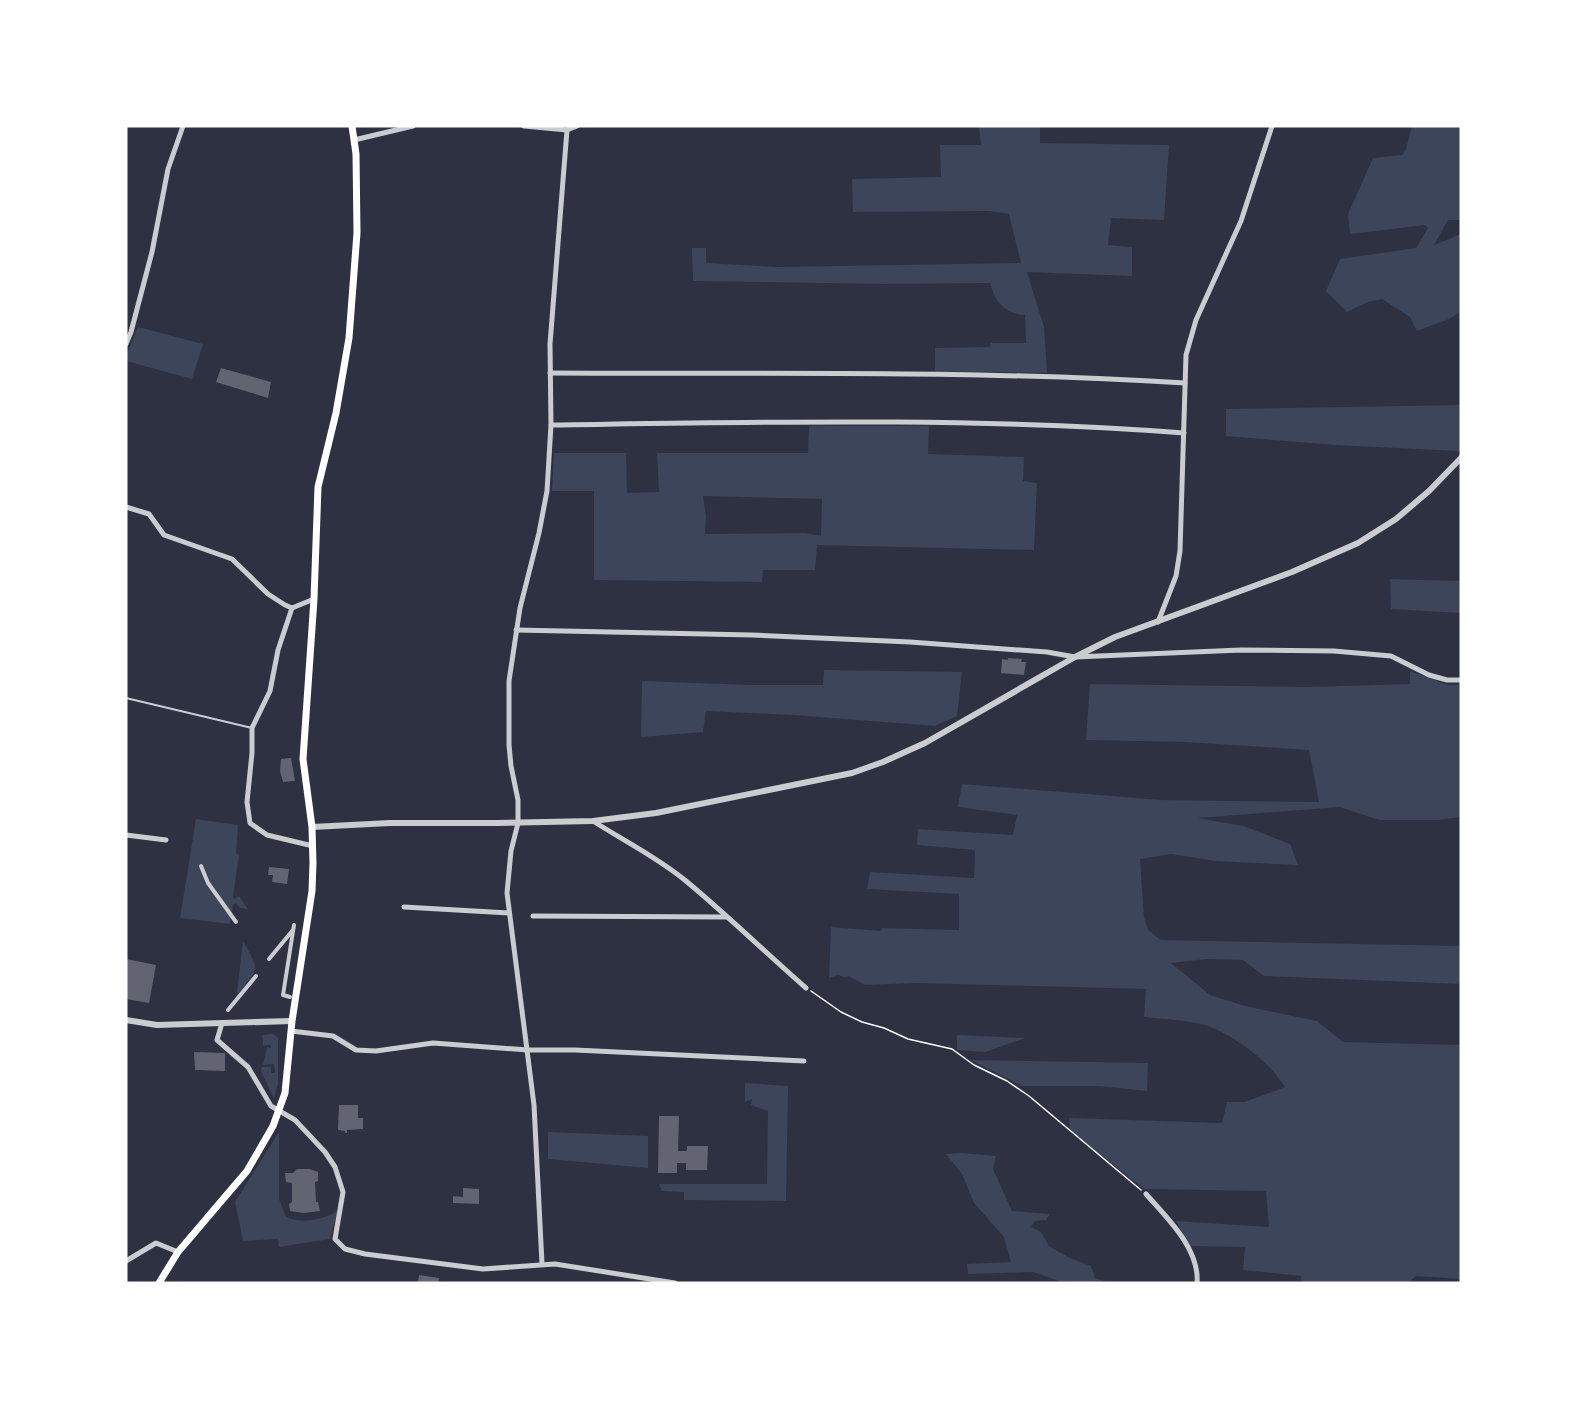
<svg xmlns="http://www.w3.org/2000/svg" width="1587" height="1409" font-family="Figtree,sans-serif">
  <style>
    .green { fill: #3c4559; fill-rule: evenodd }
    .building { fill: #626471 }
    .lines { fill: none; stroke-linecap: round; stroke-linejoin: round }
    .path { stroke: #fff; stroke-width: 1.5 }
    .service { stroke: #caccd0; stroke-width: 2 }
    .pedestrian { stroke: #caccd0; stroke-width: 4 }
    .minor { stroke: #caccd0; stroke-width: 5 }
    .tertiary { stroke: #caccd0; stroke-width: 6 }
    .secondary { stroke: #fff; stroke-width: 7 }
  </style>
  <rect width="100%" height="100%" fill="#2d3142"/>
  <!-- green -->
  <g class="green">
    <path d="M 979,126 L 1040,126 L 1040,143 L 1169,145 L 1164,220 L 1111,218 L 1108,245 L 1132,247 L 1132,276 L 1027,272 L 1044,327 L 1047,373 L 935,371 L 935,348 L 990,347 L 991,343 L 1026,343 L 1025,315 C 1005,314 995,302 990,283 L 883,284 L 693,281 L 692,248 L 706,248 L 706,263 L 776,267 L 1021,263 L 1009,214 L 989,211 L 853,212 L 852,179 L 941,177 L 940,145 L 981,145 Z"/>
    <path d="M 1412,126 L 1461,126 L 1461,220 L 1448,220 L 1434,245 L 1461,234 L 1461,312 L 1449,319 L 1417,331 L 1410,317 L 1382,299 L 1368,302 L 1347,312 L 1326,291 L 1340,259 L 1416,248 L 1428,228 L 1425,225 L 1350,234 L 1348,214 L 1373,158 L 1402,155 L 1406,149 Z"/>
    <path d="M 138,327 L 203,344 L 192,379 L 126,361 L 126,356 Z"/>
    <path d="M 1461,405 L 1461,449 L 1459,451 L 1335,445 L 1226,436 L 1226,409 Z"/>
    <path d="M 809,426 L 929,426 L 928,454 L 1024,457 L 1023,481 L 1037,483 L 1034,550 L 817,545 L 815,570 L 763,570 L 762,582 L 594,580 L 594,491 L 552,491 L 554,453 L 626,453 L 627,493 L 659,492 L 657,453 L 808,453 ZM 703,496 L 822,499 L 821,536 L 805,533 L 705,534 L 706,516 Z"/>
    <path d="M 1390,579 L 1461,581 L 1461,613 L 1391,609 Z"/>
    <path d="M 824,670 L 962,672 L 957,716 L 935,726 L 793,715 L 706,711 L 703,732 L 641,737 L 642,681 L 751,685 L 823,685 Z"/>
    <path d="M 1410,671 L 1448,685 L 1461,685 L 1461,817 L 1438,820 L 1379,820 L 1340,807 L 1198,818 L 1243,826 L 1290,844 L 1298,865 L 1216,861 L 1171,854 L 1140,859 L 1144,917 L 1148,930 L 1161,940 L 1461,946 L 1461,984 L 1264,976 L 1243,960 L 1206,959 L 1171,963 L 1210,995 L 1245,1006 L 1317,1021 L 1343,1042 L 1461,1045 L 1461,1279 L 1416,1276 L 1411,1280 L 1411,1283 L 1302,1283 L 1301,1276 L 1243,1270 L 1245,1247 L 1190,1246 L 1176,1221 L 1269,1227 L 1266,1191 L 1144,1189 L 1070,1130 L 1069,1118 L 1222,1123 L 1227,1102 L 1245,1102 L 1285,1087 C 1271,1063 1233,1034 1205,1025 C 1186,1020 1164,1019 1144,1017 L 1146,989 L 917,983 L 865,985 L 849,976 L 844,977 L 838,975 L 829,978 L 831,927 L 881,931 L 882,928 L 959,930 L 959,894 L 867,889 L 870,872 L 974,878 L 975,850 L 917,845 L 918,829 L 1013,835 L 1017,815 L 958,807 L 962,784 L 1161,800 L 1319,802 L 1309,750 L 1185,742 L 1086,740 L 1090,684 L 1308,687 L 1410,684 Z"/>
    <path d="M 196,819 L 238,825 L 236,853 L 239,855 L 233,897 L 235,899 L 239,896 L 248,909 L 240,908 L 236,903 L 233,905 L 230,924 L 180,918 Z"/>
    <path d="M 243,941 C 259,970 260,967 239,993 L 237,992 Z"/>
    <path d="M 273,1034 L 278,1038 L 278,1084 L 274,1099 L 261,1071 L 262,1067 L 271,1067 L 271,1073 L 275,1073 L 274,1064 L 263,1065 L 267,1047 L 271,1048 L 271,1045 L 263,1045 L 262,1035 Z"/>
    <path d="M 957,1035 L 1025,1038 L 985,1052 L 957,1050 Z"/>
    <path d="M 970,1060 L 1148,1063 L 1147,1091 L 1099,1086 L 1022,1086 Z"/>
    <path d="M 745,1083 L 788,1086 L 786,1201 L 684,1200 L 684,1192 L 662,1191 L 659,1184 L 767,1184 L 768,1111 L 751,1105 L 752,1099 L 745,1102 Z"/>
    <path d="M 279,1132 L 279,1199 L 286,1217 C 301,1224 325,1220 338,1210 L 330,1239 L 279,1247 L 278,1239 L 243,1241 L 235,1202 Z"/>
    <path d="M 548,1132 L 648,1136 L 648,1168 L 548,1159 Z"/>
    <path d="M 961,1153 L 996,1156 L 993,1169 L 1012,1211 L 1050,1214 L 1046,1220 L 1035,1221 L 1031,1227 L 1041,1232 L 1049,1246 L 1070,1258 L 1091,1266 L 1095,1278 L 1110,1283 L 1065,1283 L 1033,1272 L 968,1274 L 967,1264 L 1011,1262 L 1004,1237 L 974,1203 L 962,1174 L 946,1154 Z"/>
  </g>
  <!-- building -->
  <g class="building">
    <path d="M 221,368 L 271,382 L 268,398 L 216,382 Z"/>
    <path d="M 1008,658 L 1022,659 L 1021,662 L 1026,662 L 1024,675 L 1001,673 L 1002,659 L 1008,660 Z"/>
    <path d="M 291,758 L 295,781 L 283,782 L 280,771 L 281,759 Z"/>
    <path d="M 269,867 L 289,869 L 287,884 L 272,882 L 273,875 L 268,875 Z"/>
    <path d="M 126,959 L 156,965 L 149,1003 L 126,999 Z"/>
    <path d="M 194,1052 L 225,1053 L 225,1071 L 195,1070 Z"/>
    <path d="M 339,1105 L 358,1105 L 358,1118 L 363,1118 L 363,1129 L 347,1130 L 347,1133 L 345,1133 L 345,1131 L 338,1130 Z"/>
    <path d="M 659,1116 L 679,1116 L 678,1151 L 687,1151 L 687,1146 L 708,1146 L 707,1170 L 686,1170 L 686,1163 L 677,1163 L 677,1173 L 658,1173 Z"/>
    <path d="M 297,1169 L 310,1169 L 318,1172 L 318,1181 L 315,1182 L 316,1202 L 318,1202 L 320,1211 L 304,1213 L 290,1211 L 289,1204 L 292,1202 L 292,1183 L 286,1182 L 285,1173 L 293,1173 Z"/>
    <path d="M 463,1188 L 479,1189 L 479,1204 L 453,1203 L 453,1196 L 463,1197 Z"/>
    <path d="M 419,1275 L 439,1278 L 438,1283 L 418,1283 Z"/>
  </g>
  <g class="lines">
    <!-- path -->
    <path class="path" d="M 811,991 L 841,1012 L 862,1022 L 884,1028 L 908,1039 L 952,1049 L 974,1065 L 1007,1081 L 1029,1096 L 1141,1190"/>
    <!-- service -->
    <path class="service" d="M 126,698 L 252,728"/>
    <!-- pedestrian -->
    <g class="pedestrian">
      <path d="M 201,866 L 208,883 L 236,922"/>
      <path d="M 269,959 L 293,930"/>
      <path d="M 290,997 L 283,995 L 294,925"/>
      <path d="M 228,1010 L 256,976"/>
    </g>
    <!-- minor -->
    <g class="minor">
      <path d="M 524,126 L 567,130 L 577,126"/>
      <path d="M 354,140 L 413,126"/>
      <path d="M 126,344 L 131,332 L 152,252 L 168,169 L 183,126"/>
      <path d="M 550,373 C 762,374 974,370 1185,383"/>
      <path d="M 551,425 C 762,422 973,417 1184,433"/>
      <path d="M 126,507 L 149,514 L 164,535 L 232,559 L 268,594 L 285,605 L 292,608"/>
      <path d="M 292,608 L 278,650 L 270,691 L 252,728 L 252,753 L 247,802 L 250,823 L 267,835 L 313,846"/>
      <path d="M 292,608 L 314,599"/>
      <path d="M 1158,622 L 1176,576 L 1180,551 L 1186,355 L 1196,320 L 1241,221 L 1272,126"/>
      <path d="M 516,630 L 752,635 L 910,642 L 1047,652 L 1075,657 L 1241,650 L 1334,651 L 1391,656 L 1429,675 L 1447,680 L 1461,680"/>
      <path d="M 593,821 C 624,841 657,857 686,881 C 727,915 766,953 806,988"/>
      <path d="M 126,835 L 166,840"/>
      <path d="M 404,907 L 509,913"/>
      <path d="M 533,916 L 726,917"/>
      <path d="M 222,1023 L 217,1040 L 248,1067 L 271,1106 L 295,1120 L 325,1152 L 335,1167 L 343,1192 L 335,1239 L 345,1249 L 365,1254 L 483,1269 L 555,1264 L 675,1283"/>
      <path d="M 291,1031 L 333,1036 L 356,1050 L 376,1051 L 433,1043 L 528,1050 L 575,1050 L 804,1061"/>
      <path d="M 1146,1194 C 1167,1218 1200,1249 1197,1283"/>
      <path d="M 126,1261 L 156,1243 L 178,1252"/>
      <path d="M 542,1264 L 534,1105 L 507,893 L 511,851 L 518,823 L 518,800 L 511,766 L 509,745 L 509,681 L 520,608 L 539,533 L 547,491 L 551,425 L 550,344 L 567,130"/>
    </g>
    <!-- tertiary -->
    <g class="tertiary">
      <path d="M 312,827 L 390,823 L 496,823 L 593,821 L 656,813 L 852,773 L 883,762 L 925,743 L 1075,657 L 1115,637 L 1292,572 L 1358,543 L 1396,519 L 1429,491 L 1461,458"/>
      <path d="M 126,1020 L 157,1025 L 292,1021"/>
    </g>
    <!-- secondary -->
    <path class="secondary" d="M 159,1283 L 178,1252 L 247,1171 L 273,1126 L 285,1093 L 292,1021 L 312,891 L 313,863 L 312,827 L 303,759 L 314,599 L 318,487 L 336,413 L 349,338 L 357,233 L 356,154 L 352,126"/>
  </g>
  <!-- border -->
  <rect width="1587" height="1409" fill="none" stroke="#ffffff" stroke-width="255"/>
</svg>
